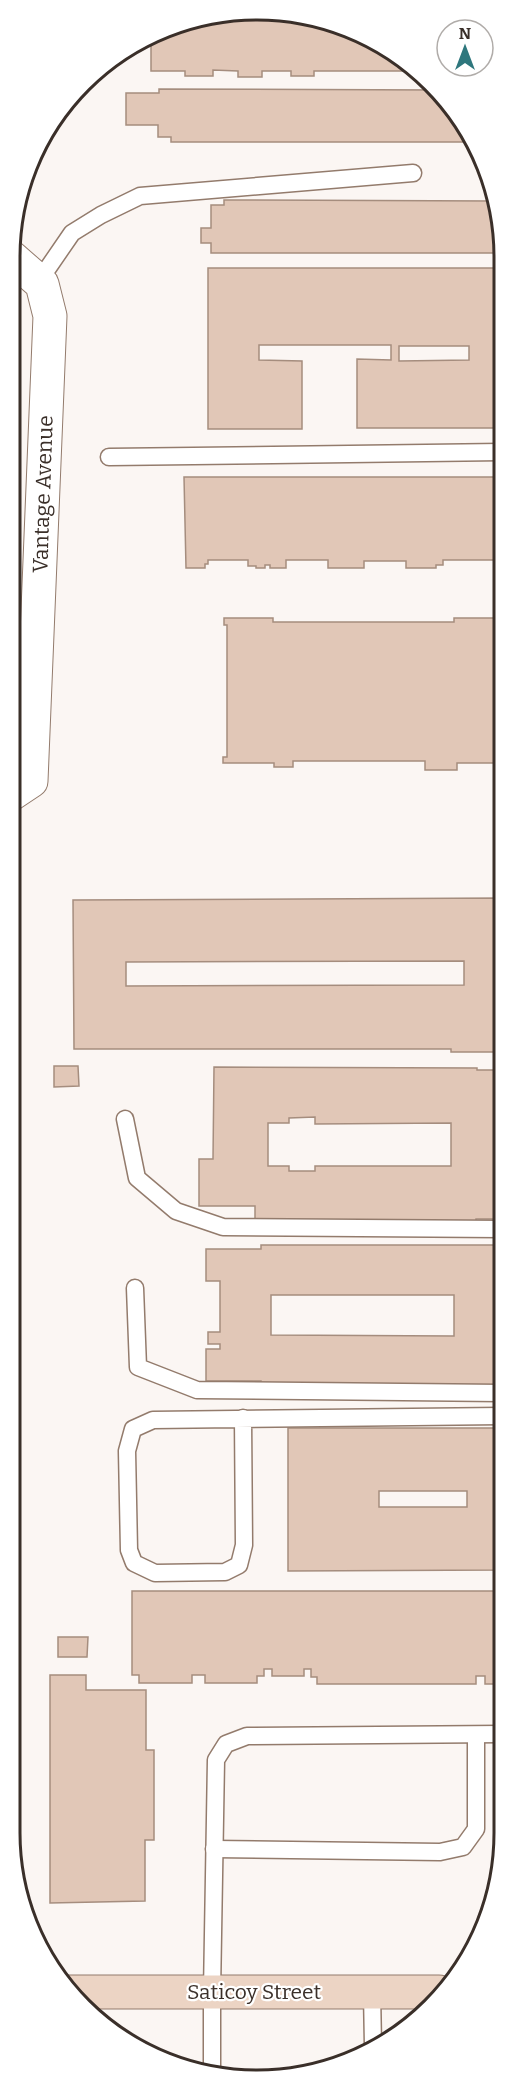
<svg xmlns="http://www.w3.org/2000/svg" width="513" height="2089" font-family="Bitter,serif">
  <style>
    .building { fill: #e1c7b7; stroke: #a58d7e; stroke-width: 1.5; fill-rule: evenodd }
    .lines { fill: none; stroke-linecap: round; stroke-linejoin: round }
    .service-casing { stroke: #937b6c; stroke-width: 19 }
    .minor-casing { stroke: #937b6c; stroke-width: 35 }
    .secondary-casing { stroke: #937b6c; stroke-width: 35 }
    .service { stroke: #fff; stroke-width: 16 }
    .minor { stroke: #fff; stroke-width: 33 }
    .secondary { stroke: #ecd4c4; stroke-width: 33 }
    .labels { text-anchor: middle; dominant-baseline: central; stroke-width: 4.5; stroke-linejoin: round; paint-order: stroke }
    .street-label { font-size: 21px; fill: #3a2f29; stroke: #fff }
    .rim { fill: none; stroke: #3a2f29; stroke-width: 3 }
  </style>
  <rect width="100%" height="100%" fill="#fbf6f3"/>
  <!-- building -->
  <g class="building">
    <path d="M 207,16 L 307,17 L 366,35 L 416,71 L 314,71 L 314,76 L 291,76 L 291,71 L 262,71 L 262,77 L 238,77 L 238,71 L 213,70 L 213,76 L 185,76 L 185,71 L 151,71 L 151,38 L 193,17 Z"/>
    <path d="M 159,89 L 437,90 L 475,142 L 171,142 L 171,137 L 158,137 L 158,125 L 126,125 L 126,93 L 159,93 Z"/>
    <path d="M 44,130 L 44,149 L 37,149 L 42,132 Z"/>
    <path d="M 224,200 L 493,201 L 493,205 L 496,205 L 502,225 L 502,253 L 211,253 L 211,243 L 201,243 L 201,228 L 211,228 L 211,205 L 224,205 Z"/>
    <path d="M 208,268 L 502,268 L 502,428 L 357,428 L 357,359 L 391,360 L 391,345 L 259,345 L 259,360 L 302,361 L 302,429 L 208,429 ZM 399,346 L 469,346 L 469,360 L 399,361 Z"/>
    <path d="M 184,477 L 502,477 L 502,560 L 443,560 L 443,565 L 436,565 L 436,568 L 406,568 L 406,561 L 364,561 L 364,568 L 328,568 L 328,560 L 286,560 L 286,568 L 270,568 L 270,565 L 265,565 L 265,568 L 256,568 L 256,566 L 248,566 L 248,560 L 208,560 L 208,564 L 205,564 L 205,568 L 186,568 Z"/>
    <path d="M 224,618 L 273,618 L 273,622 L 454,622 L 454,618 L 502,618 L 502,763 L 457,763 L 457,770 L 425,770 L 425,761 L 293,761 L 293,767 L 274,767 L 274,763 L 223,763 L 223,757 L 227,757 L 227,625 L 224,625 Z"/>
    <path d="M 502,898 L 502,1052 L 451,1052 L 451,1049 L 74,1049 L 73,900 ZM 464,961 L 464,985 L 126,986 L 126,962 Z"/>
    <path d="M 54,1066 L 78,1066 L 79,1086 L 54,1087 Z"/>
    <path d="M 214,1067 L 477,1068 L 477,1070 L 502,1070 L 502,1219 L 476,1219 L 476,1222 L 255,1222 L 255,1206 L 199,1206 L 199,1159 L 213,1159 ZM 315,1117 L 315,1124 L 451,1123 L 451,1166 L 315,1166 L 315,1171 L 289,1171 L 289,1166 L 268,1166 L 268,1123 L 289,1123 L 289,1118 Z"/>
    <path d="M 261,1245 L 502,1245 L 502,1386 L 261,1386 L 261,1381 L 206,1381 L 206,1349 L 220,1349 L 220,1344 L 208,1344 L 208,1332 L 220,1332 L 220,1281 L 206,1281 L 206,1249 L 261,1249 ZM 271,1295 L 454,1295 L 454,1336 L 271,1335 Z"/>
    <path d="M 288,1428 L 502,1428 L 502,1570 L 288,1571 ZM 379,1491 L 467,1491 L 467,1507 L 379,1507 Z"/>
    <path d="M 132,1591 L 502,1591 L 502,1684 L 485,1684 L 485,1676 L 476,1676 L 476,1684 L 317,1684 L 317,1677 L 311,1677 L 311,1669 L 304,1669 L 304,1676 L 272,1676 L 272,1669 L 264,1669 L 264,1676 L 257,1676 L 257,1683 L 205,1683 L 205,1675 L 192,1675 L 192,1683 L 139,1683 L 139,1675 L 132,1675 Z"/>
    <path d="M 58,1637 L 88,1637 L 87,1657 L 58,1657 Z"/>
    <path d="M 50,1675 L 86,1675 L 86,1690 L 146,1690 L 146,1750 L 154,1750 L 154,1840 L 145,1840 L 145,1901 L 50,1903 Z"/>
  </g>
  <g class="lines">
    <defs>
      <g id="service">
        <path d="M 39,281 L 72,233 L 101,215 L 140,196 L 413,173"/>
        <path d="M 109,457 L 502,452"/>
        <path d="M 125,1119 L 137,1178 L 176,1211 L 223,1227 L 502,1229"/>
        <path d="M 135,1288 L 138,1367 L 197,1390 L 502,1393"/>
        <path d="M 243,1418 L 244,1545 L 239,1565 L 225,1572 L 155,1573 L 134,1563 L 129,1550 L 127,1451 L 133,1429 L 153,1420 L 502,1416"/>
        <path d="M 214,1849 L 440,1852 L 463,1847 L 476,1829 L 476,1735"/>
        <path d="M 372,1992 L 373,2046"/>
        <path d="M 212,2072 L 212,1992 L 216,1760 L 226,1744 L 247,1736 L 502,1734"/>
      </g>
      <path id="minor" d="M 10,795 L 31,781 L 50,316 L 42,284 L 11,257"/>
      <path id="secondary" d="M 68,1992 L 439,1992"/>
    </defs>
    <!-- service casing -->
    <use href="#service" class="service-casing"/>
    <!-- minor casing -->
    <use href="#minor" class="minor-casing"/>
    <!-- secondary casing -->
    <use href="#secondary" class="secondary-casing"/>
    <!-- service -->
    <use href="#service" class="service"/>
    <!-- minor -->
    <use href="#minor" class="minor"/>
    <!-- secondary -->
    <use href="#secondary" class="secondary"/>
  </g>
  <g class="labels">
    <!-- street labels -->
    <g class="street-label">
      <text transform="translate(43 494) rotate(-88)">Vantage Avenue</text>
      <text x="254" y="1992">Saticoy Street</text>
    </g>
  </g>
  <!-- crop -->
  <path d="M0 0H513V2089H0ZM257 20H257A237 237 0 0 1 494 257V1833A237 237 0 0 1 257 2070H257A237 237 0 0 1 20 1833V257A237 237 0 0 1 257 20Z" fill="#fff" fill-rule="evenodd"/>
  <path class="rim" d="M257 20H257A237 237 0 0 1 494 257V1833A237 237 0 0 1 257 2070H257A237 237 0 0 1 20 1833V257A237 237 0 0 1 257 20Z"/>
  <!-- north arrow -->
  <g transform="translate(465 48)"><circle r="28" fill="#ffffff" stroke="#b0aca9" stroke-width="1.5"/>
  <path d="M0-4.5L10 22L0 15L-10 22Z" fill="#2e777d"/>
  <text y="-9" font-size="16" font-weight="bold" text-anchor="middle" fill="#3a2f29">N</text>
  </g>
</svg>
